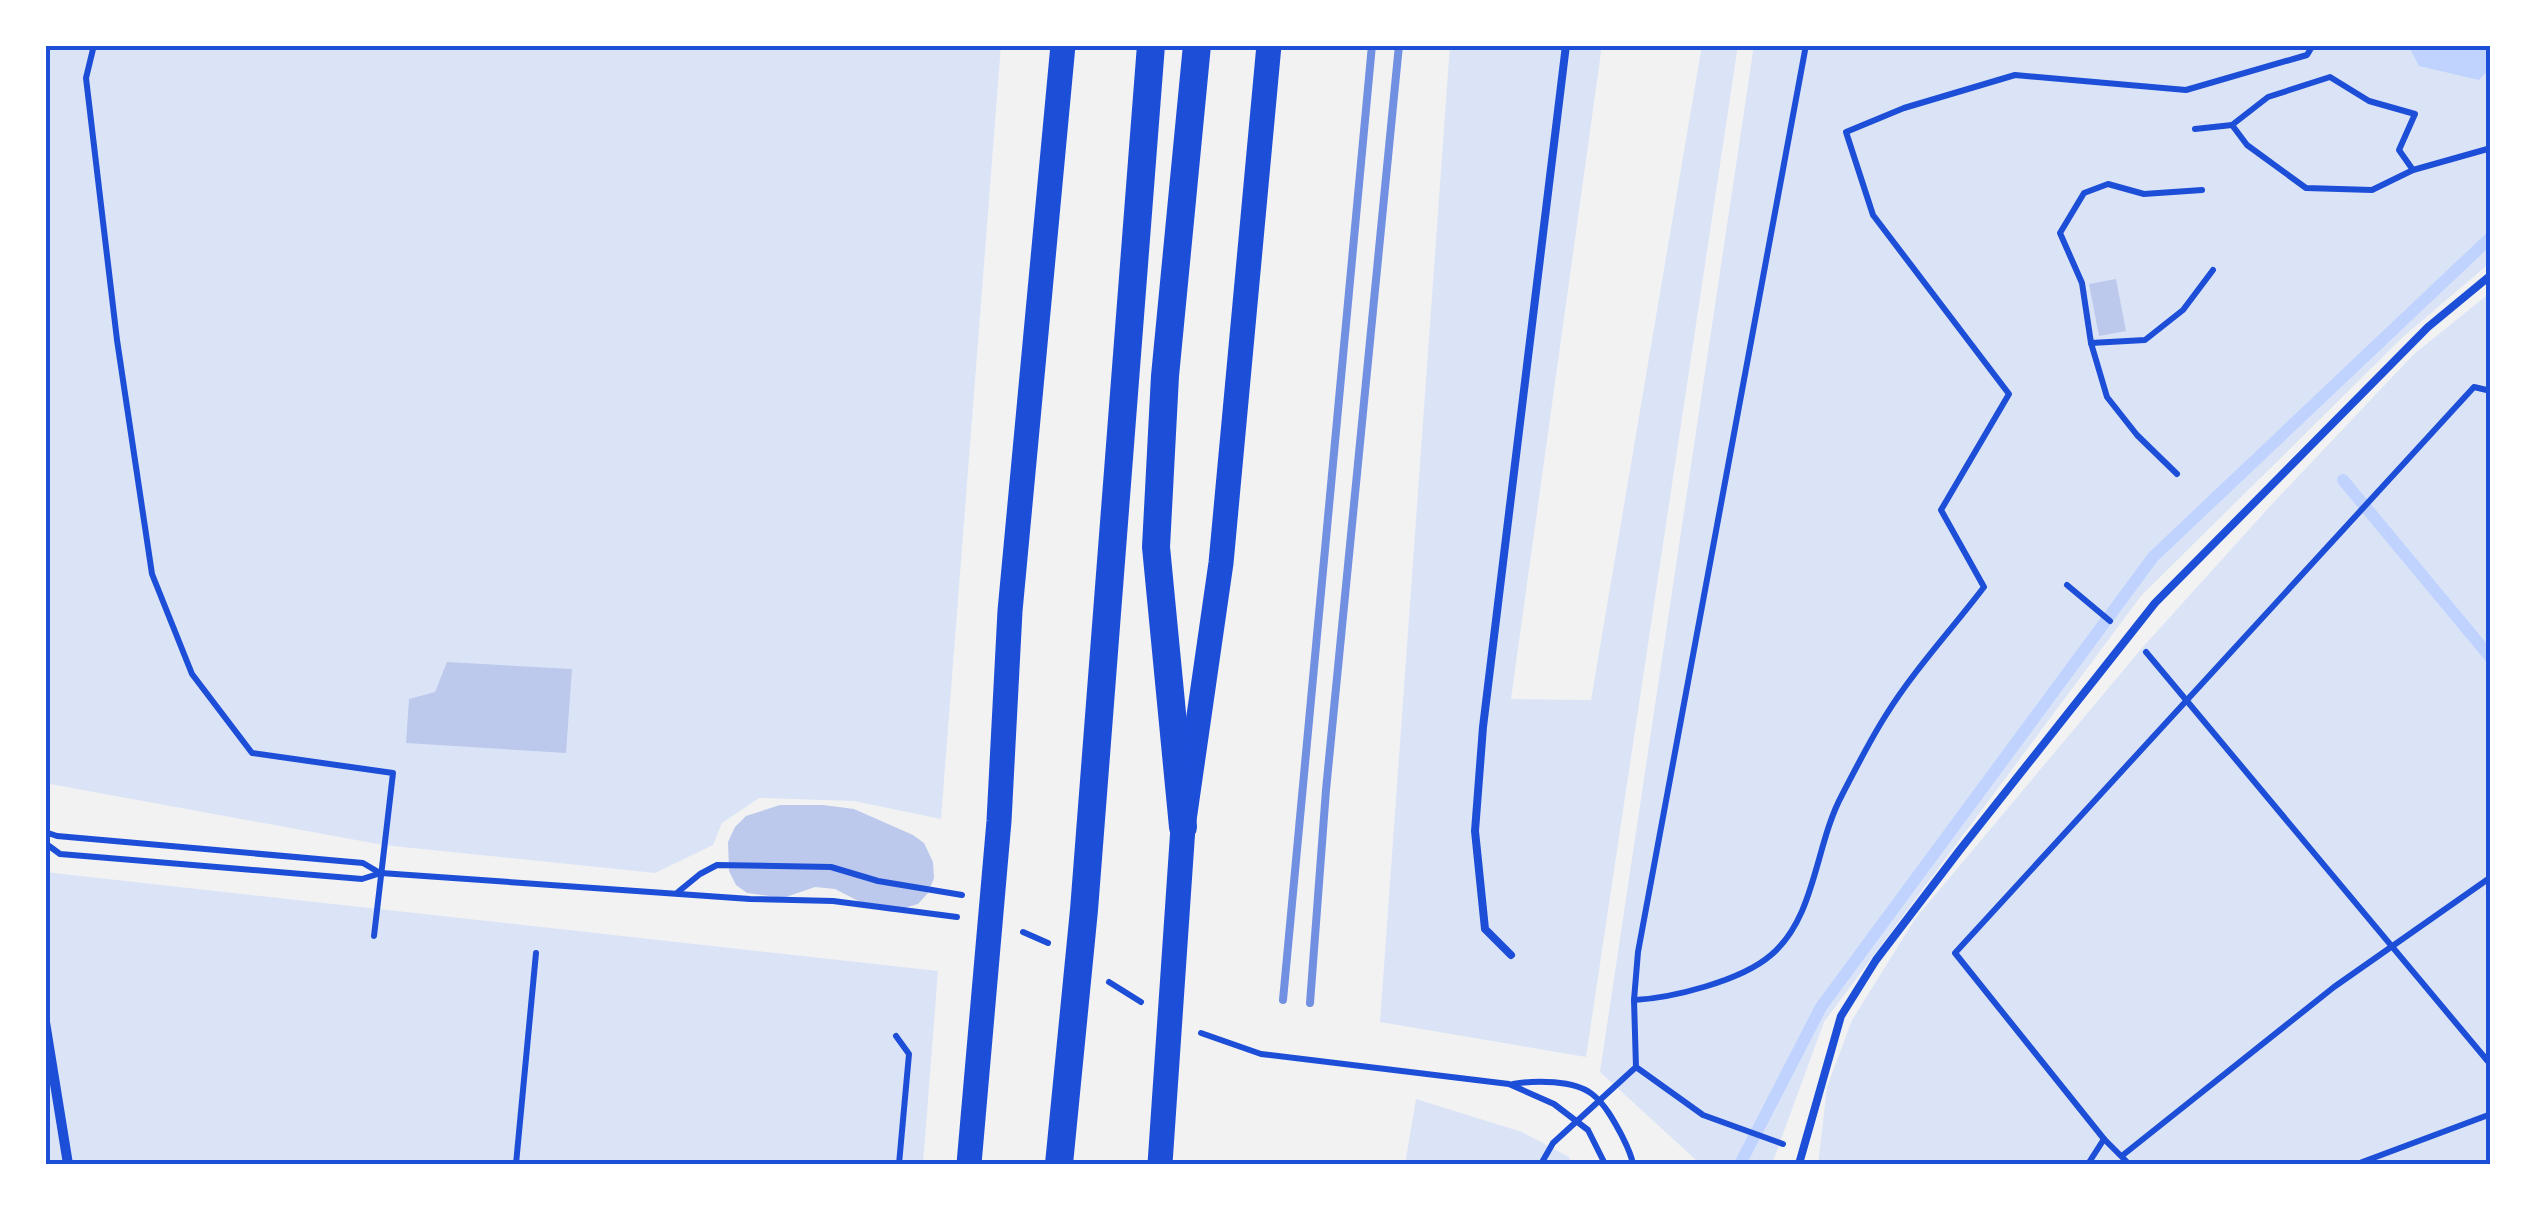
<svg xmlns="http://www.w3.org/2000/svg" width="2536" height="1209" font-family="Karla,sans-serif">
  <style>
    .green { fill: #dbe4f7 }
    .water { fill: #bfd3fe }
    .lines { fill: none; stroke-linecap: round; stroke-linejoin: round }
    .stream { stroke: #bfd3fe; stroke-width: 12 }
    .building { fill: #bdc9ec }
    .path { stroke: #1d4ed8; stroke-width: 6 }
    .service { stroke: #1d4ed8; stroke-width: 8 }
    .minor { stroke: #1d4ed8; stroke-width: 10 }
    .primary { stroke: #1d4ed8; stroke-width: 25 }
    .trunk { stroke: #1d4ed8; stroke-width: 28 }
    .rail { stroke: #7290e2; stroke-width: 8 }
    .neatline { fill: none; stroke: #1d4ed8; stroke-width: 4 }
  </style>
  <rect width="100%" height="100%" fill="#f2f2f2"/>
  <!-- green -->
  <g class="green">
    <path d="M 45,45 L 1001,45 L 941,819 L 854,801 L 759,798 L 722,823 L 713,845 L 655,873 L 383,845 L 50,784 L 45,753 Z"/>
    <path d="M 1450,45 L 1602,45 L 1511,699 L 1591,700 L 1702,45 L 1738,45 L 1586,1057 L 1380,1022 Z"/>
    <path d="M 1754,45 L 2491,45 L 2491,262 L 2404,336 L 2141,596 L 1824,1022 L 1772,1164 L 1708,1164 L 1696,1160 L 1600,1072 Z"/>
    <path d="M 2491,292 L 2491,1164 L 1818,1164 L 1827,1087 L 1852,1020 L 1915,919 L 2142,648 L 2272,504 L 2414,354 Z"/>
    <path d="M 45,872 L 938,971 L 923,1164 L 45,1164 Z"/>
    <path d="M 1416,1099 L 1522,1132 L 1569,1157 L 1571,1164 L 1405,1164 Z"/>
  </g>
  <!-- water -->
  <path class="water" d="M 2408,45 L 2491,45 L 2491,67 L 2479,80 L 2419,66 Z"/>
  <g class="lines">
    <!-- stream -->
    <g class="stream">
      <path d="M 2343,480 L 2491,658"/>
      <path d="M 1740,1164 L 1821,1007 L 2153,557 L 2491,237"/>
    </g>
  </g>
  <!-- building -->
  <g class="building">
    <path d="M 2116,279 L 2126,331 L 2099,336 L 2089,284 Z"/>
    <path d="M 447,662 L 572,669 L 566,753 L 406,743 L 409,699 L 435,692 Z"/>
    <path d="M 780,805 L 823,805 L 854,809 L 913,835 L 924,843 L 933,862 L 934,878 L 928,893 L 918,904 L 891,912 L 872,908 L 835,889 L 815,887 L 783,898 L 747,893 L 736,885 L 729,871 L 728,842 L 735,827 L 746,816 Z"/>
  </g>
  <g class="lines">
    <!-- path -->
    <g class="path">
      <path d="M 94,45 L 86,78 L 117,340 L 152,574 L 192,674 L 252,753 L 393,773 L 374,936"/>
      <path d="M 2232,125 L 2268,97 L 2330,77 L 2369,101 L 2415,114 L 2399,150 L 2413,170"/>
      <path d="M 2195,129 L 2232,125 L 2247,145 L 2306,188 L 2372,190 L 2413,170 L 2491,148"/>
      <path d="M 2091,343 L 2145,340 L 2183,310 L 2213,270"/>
      <path d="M 2177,474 L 2137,435 L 2107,397 L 2091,343 L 2082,283 L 2060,233 L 2084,193 L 2108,184 L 2144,194 L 2202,190"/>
      <path d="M 2067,585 L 2110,621"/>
      <path d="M 2146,652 L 2491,1065"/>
      <path d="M 45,832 L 57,836 L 363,863 L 380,873"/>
      <path d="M 45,843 L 60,854 L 362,879 L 381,873 L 750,899 L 833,901 L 957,917"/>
      <path d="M 678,892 L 700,874 L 717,865 L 831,867 L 878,881 L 962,895"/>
      <path d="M 1023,932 L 1048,943"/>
      <path d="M 1109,982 L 1141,1002"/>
      <path d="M 1634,1000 C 1672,998 1741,981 1771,955 C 1816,917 1815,845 1842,795 C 1856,768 1870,740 1886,715 C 1914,670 1952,629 1984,587 L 1941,510 L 2009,394 L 1873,215 L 1846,132 L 1904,108 L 2015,75 L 2186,90 L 2307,55 L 2313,45"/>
      <path d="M 1201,1033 L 1261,1054 L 1509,1084 L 1554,1104 L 1588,1130 L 1605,1164"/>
      <path d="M 896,1036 L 909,1054 L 899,1164"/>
      <path d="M 1636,1067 L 1703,1115 L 1783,1144"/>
      <path d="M 1513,1084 C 1535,1080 1574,1080 1592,1094 C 1605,1104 1614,1121 1621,1134 C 1626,1144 1631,1153 1633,1164"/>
      <path d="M 2123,1155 L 2334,987 L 2491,877"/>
      <path d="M 516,1164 L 536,953"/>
      <path d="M 1541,1164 L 1553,1143 L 1636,1067 L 1634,1000 L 1638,952 L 1806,45"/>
      <path d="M 2088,1164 L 2104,1139"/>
      <path d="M 2129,1164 L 2104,1139 L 1955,953 L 2474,387 L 2491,391"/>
      <path d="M 2357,1164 L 2491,1114"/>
    </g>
    <!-- service -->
    <g class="service">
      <path d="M 1511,955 L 1485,929 L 1475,831 L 1483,727 L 1566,45"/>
      <path d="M 1799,1164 L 1841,1016 L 1876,960 L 1959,851 L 2155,603 L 2428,327 L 2491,275"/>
    </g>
    <!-- minor -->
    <path class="minor" d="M 45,1022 L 68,1164"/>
    <!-- primary -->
    <g class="primary">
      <path d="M 969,1164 L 999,821 L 1010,611 L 1063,45"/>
      <path d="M 1160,1164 L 1183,827 L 1221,563 L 1269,45"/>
    </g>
    <!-- trunk -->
    <g class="trunk">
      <path d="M 1183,827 L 1156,547 L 1165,376 L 1197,45"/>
      <path d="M 1059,1164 L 1084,910 L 1151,45"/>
    </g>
    <!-- rail -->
    <g class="rail">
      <path d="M 1283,1000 L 1372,45"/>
      <path d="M 1310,1003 L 1326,790 L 1399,45"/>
    </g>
  </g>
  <!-- border -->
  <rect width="2536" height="1209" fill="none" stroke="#ffffff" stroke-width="95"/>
  <rect x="48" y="48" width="2440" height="1114" class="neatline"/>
</svg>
